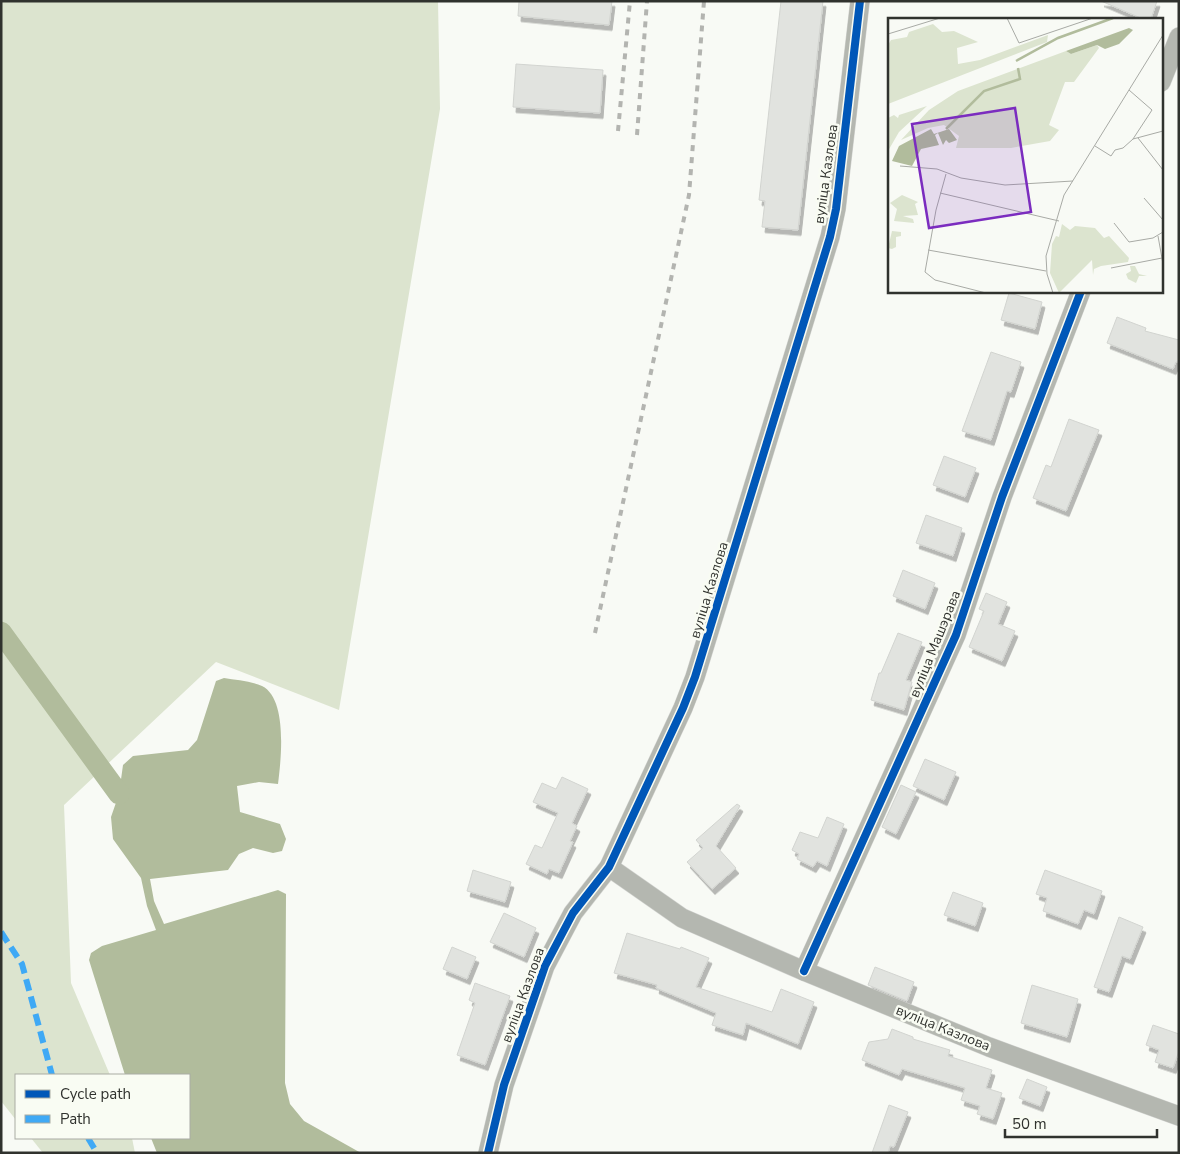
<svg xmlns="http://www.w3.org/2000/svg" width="1180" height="1154" font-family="'Nunito Sans',sans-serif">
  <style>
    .green { fill: #dce4cf }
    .water { fill: #b1bc9c }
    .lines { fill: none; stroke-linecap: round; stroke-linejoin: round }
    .canal { stroke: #b1bc9c; stroke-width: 21 }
    .building { fill: #e1e3df; stroke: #d2d4d0; filter: url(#shadow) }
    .street-casing { stroke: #d4d5d2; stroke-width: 20 }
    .street { stroke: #b4b7b0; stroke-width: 19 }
    .rail { stroke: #b3b4b0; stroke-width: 4; stroke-dasharray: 6 6; stroke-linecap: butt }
    .quiet { stroke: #3fa9f5; stroke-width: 6; stroke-dasharray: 12 6; stroke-linecap: butt }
    .cycleway-casing { stroke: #f9fcf3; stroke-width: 11 }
    .cycleway { stroke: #0057b8; stroke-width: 8 }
    .labels { text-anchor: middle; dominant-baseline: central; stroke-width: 5; stroke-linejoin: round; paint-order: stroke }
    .street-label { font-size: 14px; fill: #30322e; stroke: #f9fcf3 }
    .inset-river { fill: none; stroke: #b1bc9c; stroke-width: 2.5 }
    .inset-road { fill: none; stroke: #a8aaa5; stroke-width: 1 }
    .view { fill: #7b2cbf; fill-opacity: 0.15; stroke: #7b2cbf; stroke-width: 2.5 }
    .inset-edge { fill: none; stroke: #30322e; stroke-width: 2.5 }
  </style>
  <defs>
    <filter id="shadow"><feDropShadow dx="3" dy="5.5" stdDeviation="0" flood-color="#0004"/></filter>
  </defs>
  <rect width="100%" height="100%" fill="#f8faf5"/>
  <!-- green -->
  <g class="green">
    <path d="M 1,1 L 438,1 L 440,109 L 339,710 L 216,662 L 64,805 L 71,983 L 110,1075 L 16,1075 L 16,1120 L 1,1101 Z"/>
    <path d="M 31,1138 L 132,1138 L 135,1153 L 43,1153 Z"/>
  </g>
  <!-- water -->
  <path class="water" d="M 224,678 C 236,680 251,681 262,686 C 288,699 281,760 278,784 L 259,782 L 237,786 L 240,812 L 280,824 L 286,839 L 282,851 L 273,853 L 253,848 L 239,854 L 228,870 L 150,879 L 154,901 L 164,924 L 278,890 L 286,894 L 285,1083 L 290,1104 L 304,1121 L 361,1153 L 157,1153 L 151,1138 L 189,1138 L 189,1075 L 125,1075 L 93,973 L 89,960 L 91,953 L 102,946 L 156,930 L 147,906 L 141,878 L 113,839 L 111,817 L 119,794 L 123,765 L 133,756 L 188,750 L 197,740 L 216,681 Z"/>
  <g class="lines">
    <!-- canal -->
    <path class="canal" d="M 1,632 L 119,794"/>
  </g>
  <!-- building -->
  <g class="building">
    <path d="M 519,1 L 612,1 L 609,25 L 518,16 Z"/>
    <path d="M 781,1 L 823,1 L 798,230 L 762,227 L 765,201 L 759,200 Z"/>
    <path d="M 1101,1 L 1157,1 L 1151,19 L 1143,19 Z"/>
    <path d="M 516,64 L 603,70 L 600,113 L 513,107 Z"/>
    <path d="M 1009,293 L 1042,302 L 1035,329 L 1001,320 Z"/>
    <path d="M 1117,317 L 1146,328 L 1145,331 L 1179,340 L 1179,362 L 1176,362 L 1173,369 L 1107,343 Z"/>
    <path d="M 991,352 L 1021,362 L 1011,392 L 1007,391 L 991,440 L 962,431 Z"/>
    <path d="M 1069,419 L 1099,430 L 1066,511 L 1033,498 L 1046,465 L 1051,467 Z"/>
    <path d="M 944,456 L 976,468 L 965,497 L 933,485 Z"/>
    <path d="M 926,515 L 962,528 L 953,556 L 916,543 Z"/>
    <path d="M 903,570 L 935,583 L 925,609 L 893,596 Z"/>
    <path d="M 986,593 L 1007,602 L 998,624 L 1015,631 L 1002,661 L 969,647 L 984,611 L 979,609 Z"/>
    <path d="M 898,633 L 922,642 L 906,680 L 912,682 L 904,710 L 871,700 L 879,673 L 881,673 Z"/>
    <path d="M 925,759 L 956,772 L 944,800 L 913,786 Z"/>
    <path d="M 562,777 L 588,789 L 572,823 L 577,826 L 570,841 L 573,842 L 559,873 L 549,869 L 547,874 L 526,864 L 535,845 L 542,848 L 558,813 L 533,802 L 542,783 L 556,789 Z"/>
    <path d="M 901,785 L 916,792 L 896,834 L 882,827 Z"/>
    <path d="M 737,804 L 740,806 L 716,846 L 736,868 L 712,889 L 687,862 L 703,848 L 696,840 Z"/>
    <path d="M 827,817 L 844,824 L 827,866 L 817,861 L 813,867 L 797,859 L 799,854 L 792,850 L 800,832 L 818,838 Z"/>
    <path d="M 473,870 L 511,882 L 505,902 L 467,891 Z"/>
    <path d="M 1045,870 L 1102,891 L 1094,914 L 1084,910 L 1078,924 L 1043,911 L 1047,898 L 1036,894 Z"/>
    <path d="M 953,892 L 983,903 L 975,926 L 944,915 Z"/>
    <path d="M 504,913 L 536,928 L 524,957 L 490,942 Z"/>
    <path d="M 1119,917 L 1143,927 L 1130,959 L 1122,956 L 1109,992 L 1094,987 Z"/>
    <path d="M 627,933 L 680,949 L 681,947 L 709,958 L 696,987 L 772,1012 L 781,989 L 814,1002 L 798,1044 L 746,1023 L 743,1035 L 712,1025 L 716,1013 L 656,988 L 657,985 L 614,973 Z"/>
    <path d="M 452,947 L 476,957 L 467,979 L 443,969 Z"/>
    <path d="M 875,967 L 914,982 L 907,1001 L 868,985 Z"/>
    <path d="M 475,983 L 510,996 L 485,1065 L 457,1055 L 475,1003 L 469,1000 Z"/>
    <path d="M 1032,985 L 1078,999 L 1067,1037 L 1021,1023 Z"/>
    <path d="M 1153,1025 L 1179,1034 L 1179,1051 L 1173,1068 L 1155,1062 L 1159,1050 L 1146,1045 Z"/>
    <path d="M 892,1029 L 913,1037 L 913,1039 L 950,1050 L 948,1056 L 992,1070 L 986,1088 L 1002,1093 L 993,1119 L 977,1114 L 980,1106 L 961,1100 L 965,1088 L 902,1069 L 899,1075 L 862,1060 L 869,1042 L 888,1039 Z"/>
    <path d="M 1027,1079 L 1047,1087 L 1040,1106 L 1019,1098 Z"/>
    <path d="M 889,1105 L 908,1112 L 894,1147 L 890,1146 L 888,1153 L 872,1153 Z"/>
  </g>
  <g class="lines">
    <defs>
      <g id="street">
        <path d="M 1161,82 L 1179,37"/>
        <path d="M 609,867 L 682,918 L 804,971 L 989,1047 L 1179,1116"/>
        <path d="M 804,971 L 956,635 L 1002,497 L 1081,291"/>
        <path d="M 488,1153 L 504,1085 L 545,966 L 573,913 L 609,867 L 683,708 L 695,677 L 830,237 L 836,209 L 860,1"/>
      </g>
    </defs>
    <!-- street casing -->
    <use href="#street" class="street-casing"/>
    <!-- street -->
    <use href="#street" class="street"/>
    <!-- rail -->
    <g class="rail">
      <path d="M 618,131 L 630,1"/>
      <path d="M 637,135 L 647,1"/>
      <path d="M 595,633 L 689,195 L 704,1"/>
    </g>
    <!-- quiet -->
    <g class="quiet">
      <path d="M 1,932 L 22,964 L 52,1075"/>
      <path d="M 88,1138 L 97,1153"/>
    </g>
    <defs>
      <g id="cycleway">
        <path d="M 804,971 L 956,635 L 1002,497 L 1081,291"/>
        <path d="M 488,1153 L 504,1085 L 545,966 L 573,913 L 609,867 L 683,708 L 695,677 L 830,237 L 836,209 L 860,1"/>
      </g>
    </defs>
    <!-- cycleway casing -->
    <use href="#cycleway" class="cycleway-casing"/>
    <!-- cycleway -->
    <use href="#cycleway" class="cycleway"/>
  </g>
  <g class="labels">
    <!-- street labels -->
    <g class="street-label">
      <text transform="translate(826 174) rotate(-82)">вуліца Казлова</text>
      <text transform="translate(709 590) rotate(-73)">вуліца Казлова</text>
      <text transform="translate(935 644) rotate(-68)">вуліца Машэрава</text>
      <text transform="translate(523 995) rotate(-70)">вуліца Казлова</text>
      <text transform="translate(943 1028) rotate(22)">вуліца Казлова</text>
    </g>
  </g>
  <!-- overview -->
  <g transform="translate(888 18)">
    <rect width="275" height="275" fill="#f8faf5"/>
    <path d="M 45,6 L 54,14 L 66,13 L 90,24 L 69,30 L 70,46 L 92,42 L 160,17 L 159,24 L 0,86 L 0,27 L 3,22 L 19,19 L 21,14 ZM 209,27 L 211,30 L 186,64 L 177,64 L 161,107 L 171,112 L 162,123 L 123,130 L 68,130 L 71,118 L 56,107 L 40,110 L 13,122 L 41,92 L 70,73 L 178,33 L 183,36 ZM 39,88 L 11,114 L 0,133 L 0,100 L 6,97 L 10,100 L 11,97 ZM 14,177 L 30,184 L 27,186 L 30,197 L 15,198 L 25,201 L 26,205 L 6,203 L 9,191 L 2,185 ZM 174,206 L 182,212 L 187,208 L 207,210 L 216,220 L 221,218 L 241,240 L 240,244 L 213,248 L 206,251 L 205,257 L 204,242 L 171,275 L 162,255 L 164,226 L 168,218 L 171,219 ZM 4,213 L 13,214 L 13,218 L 8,219 L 8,229 L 4,231 L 0,230 ZM 242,248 L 247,248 L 251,256 L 259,258 L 251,258 L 248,265 L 240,261 L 238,256 L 243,253 Z" fill="#dce4cf"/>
    <path d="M 241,10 L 245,12 L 231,26 L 217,31 L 209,27 L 183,36 L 178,33 ZM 43,111 L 46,116 L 61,111 L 69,122 L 61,125 L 58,122 L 55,127 L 50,115 L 47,117 L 51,127 L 33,131 L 24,148 L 4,143 L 11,128 Z" fill="#b1bc9c"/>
    <path class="inset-river" d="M 128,43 L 170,20 L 225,0M 58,111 L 96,73 L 132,61 L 130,50"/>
    <path class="inset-road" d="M 119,0 L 131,25 L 205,0M 0,16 L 52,0M 241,72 L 264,92 L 245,121M 250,120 L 275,152M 207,128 L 223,138 L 227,132 L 235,130 L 245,121 L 275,113M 12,148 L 49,151 L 73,160 L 117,167 L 185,163M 58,156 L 48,192 L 37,254 L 47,262 L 98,275M 52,175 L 171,203M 256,180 L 275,202M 226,205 L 241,224 L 265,220 L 275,214M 270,218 L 275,246M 40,232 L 158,253M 223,250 L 274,240M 165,275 L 159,256 L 158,238 L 176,177 L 275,17"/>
    <path class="view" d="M 127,90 L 143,194 L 41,210 L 24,106 Z"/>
    <rect width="275" height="275" class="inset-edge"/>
  </g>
  <!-- border -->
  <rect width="1180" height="1154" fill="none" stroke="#30322e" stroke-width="5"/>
  <!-- legend -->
  <rect x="15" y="1074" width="175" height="65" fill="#f9fcf3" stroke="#a9aba4"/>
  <rect x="25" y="1090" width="25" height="8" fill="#0057b8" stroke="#a9aba4"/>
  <text x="60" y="1099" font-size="15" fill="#30322e">Cycle path</text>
  <rect x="25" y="1115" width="25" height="8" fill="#3fa9f5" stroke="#a9aba4"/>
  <text x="60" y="1124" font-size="15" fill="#30322e">Path</text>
  <!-- scale -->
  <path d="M1005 1129v8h152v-8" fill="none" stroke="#30322e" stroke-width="2.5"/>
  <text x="1012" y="1129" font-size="15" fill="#30322e" stroke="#f9fcf3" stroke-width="4" paint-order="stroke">50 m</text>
</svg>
